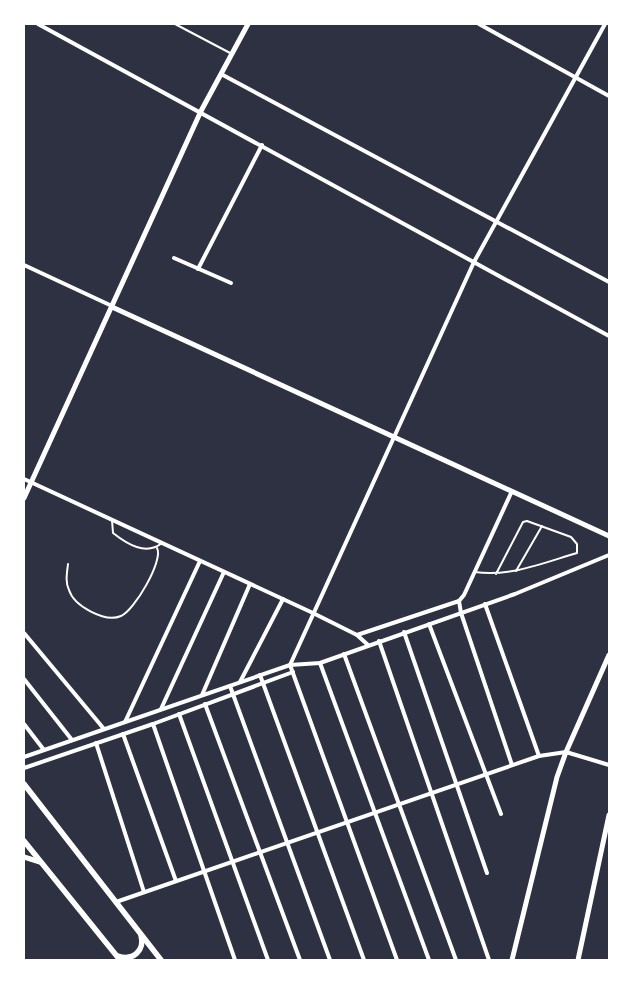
<svg xmlns="http://www.w3.org/2000/svg" width="633" height="984" font-family="Bitter,serif">
  <style>
    .lines { fill: none; stroke-linecap: round; stroke-linejoin: round }
    .service { stroke: #fff; stroke-width: 2 }
    .minor { stroke: #fff; stroke-width: 4 }
    .tertiary { stroke: #fff; stroke-width: 5 }
    .secondary { stroke: #fff; stroke-width: 5.5 }
  </style>
  <rect width="100%" height="100%" fill="#2d3142"/>
  <g class="lines">
    <!-- service -->
    <g class="service">
      <path d="M 175,24 L 232,54"/>
      <path d="M 112,520 L 113,533 C 127,544 146,556 162,543"/>
      <path d="M 68,564 C 67,573 65,582 69,590 C 74,606 105,623 121,616 C 134,611 164,560 157,548"/>
      <path d="M 516,571 L 542,526"/>
      <path d="M 475,572 C 510,577 543,563 577,553 L 577,544 L 571,537 L 527,521 L 523,522 L 496,574"/>
    </g>
    <!-- minor -->
    <g class="minor">
      <path d="M 38,24 L 609,336"/>
      <path d="M 479,24 L 609,96"/>
      <path d="M 221,74 L 609,282"/>
      <path d="M 174,258 L 231,283"/>
      <path d="M 24,265 L 112,306"/>
      <path d="M 198,269 L 262,145"/>
      <path d="M 24,479 L 313,613 L 357,635 L 368,645"/>
      <path d="M 459,601 L 461,613 L 512,765"/>
      <path d="M 485,604 L 539,756"/>
      <path d="M 429,624 L 501,814"/>
      <path d="M 404,632 L 487,873"/>
      <path d="M 24,633 L 104,729"/>
      <path d="M 357,635 L 459,601 L 464,595 L 512,491"/>
      <path d="M 379,641 L 489,960"/>
      <path d="M 344,654 L 456,960"/>
      <path d="M 320,663 L 429,960"/>
      <path d="M 260,675 L 364,960"/>
      <path d="M 24,679 L 72,740"/>
      <path d="M 240,682 L 283,599"/>
      <path d="M 230,686 L 330,960"/>
      <path d="M 202,695 L 250,584"/>
      <path d="M 205,704 L 300,960"/>
      <path d="M 161,709 L 224,572"/>
      <path d="M 179,714 L 268,960"/>
      <path d="M 125,722 L 200,561"/>
      <path d="M 24,724 L 44,750"/>
      <path d="M 153,724 L 235,960"/>
      <path d="M 123,734 L 176,881"/>
      <path d="M 96,743 L 144,892"/>
      <path d="M 24,757 L 290,665 L 320,663 L 515,594 L 609,555"/>
      <path d="M 24,768 L 153,724 L 293,672"/>
      <path d="M 116,902 L 539,756 L 566,752 L 609,765"/>
      <path d="M 397,960 L 290,665 L 474,262 L 605,24"/>
    </g>
    <!-- tertiary -->
    <g class="tertiary">
      <path d="M 112,307 L 609,536"/>
      <path d="M 24,498 L 201,111 L 248,24"/>
      <path d="M 24,857 L 40,862"/>
      <path d="M 512,960 L 557,777 L 566,752 L 609,655"/>
      <path d="M 578,960 L 609,815"/>
    </g>
    <!-- secondary -->
    <g class="secondary">
      <path d="M 24,784 L 161,960"/>
      <path d="M 24,841 L 120,960"/>
      <path d="M 118,956 C 133,961 145,951 141,935"/>
    </g>
  </g>
  <!-- border -->
  <rect width="633" height="984" fill="none" stroke="#ffffff" stroke-width="50"/>
</svg>
